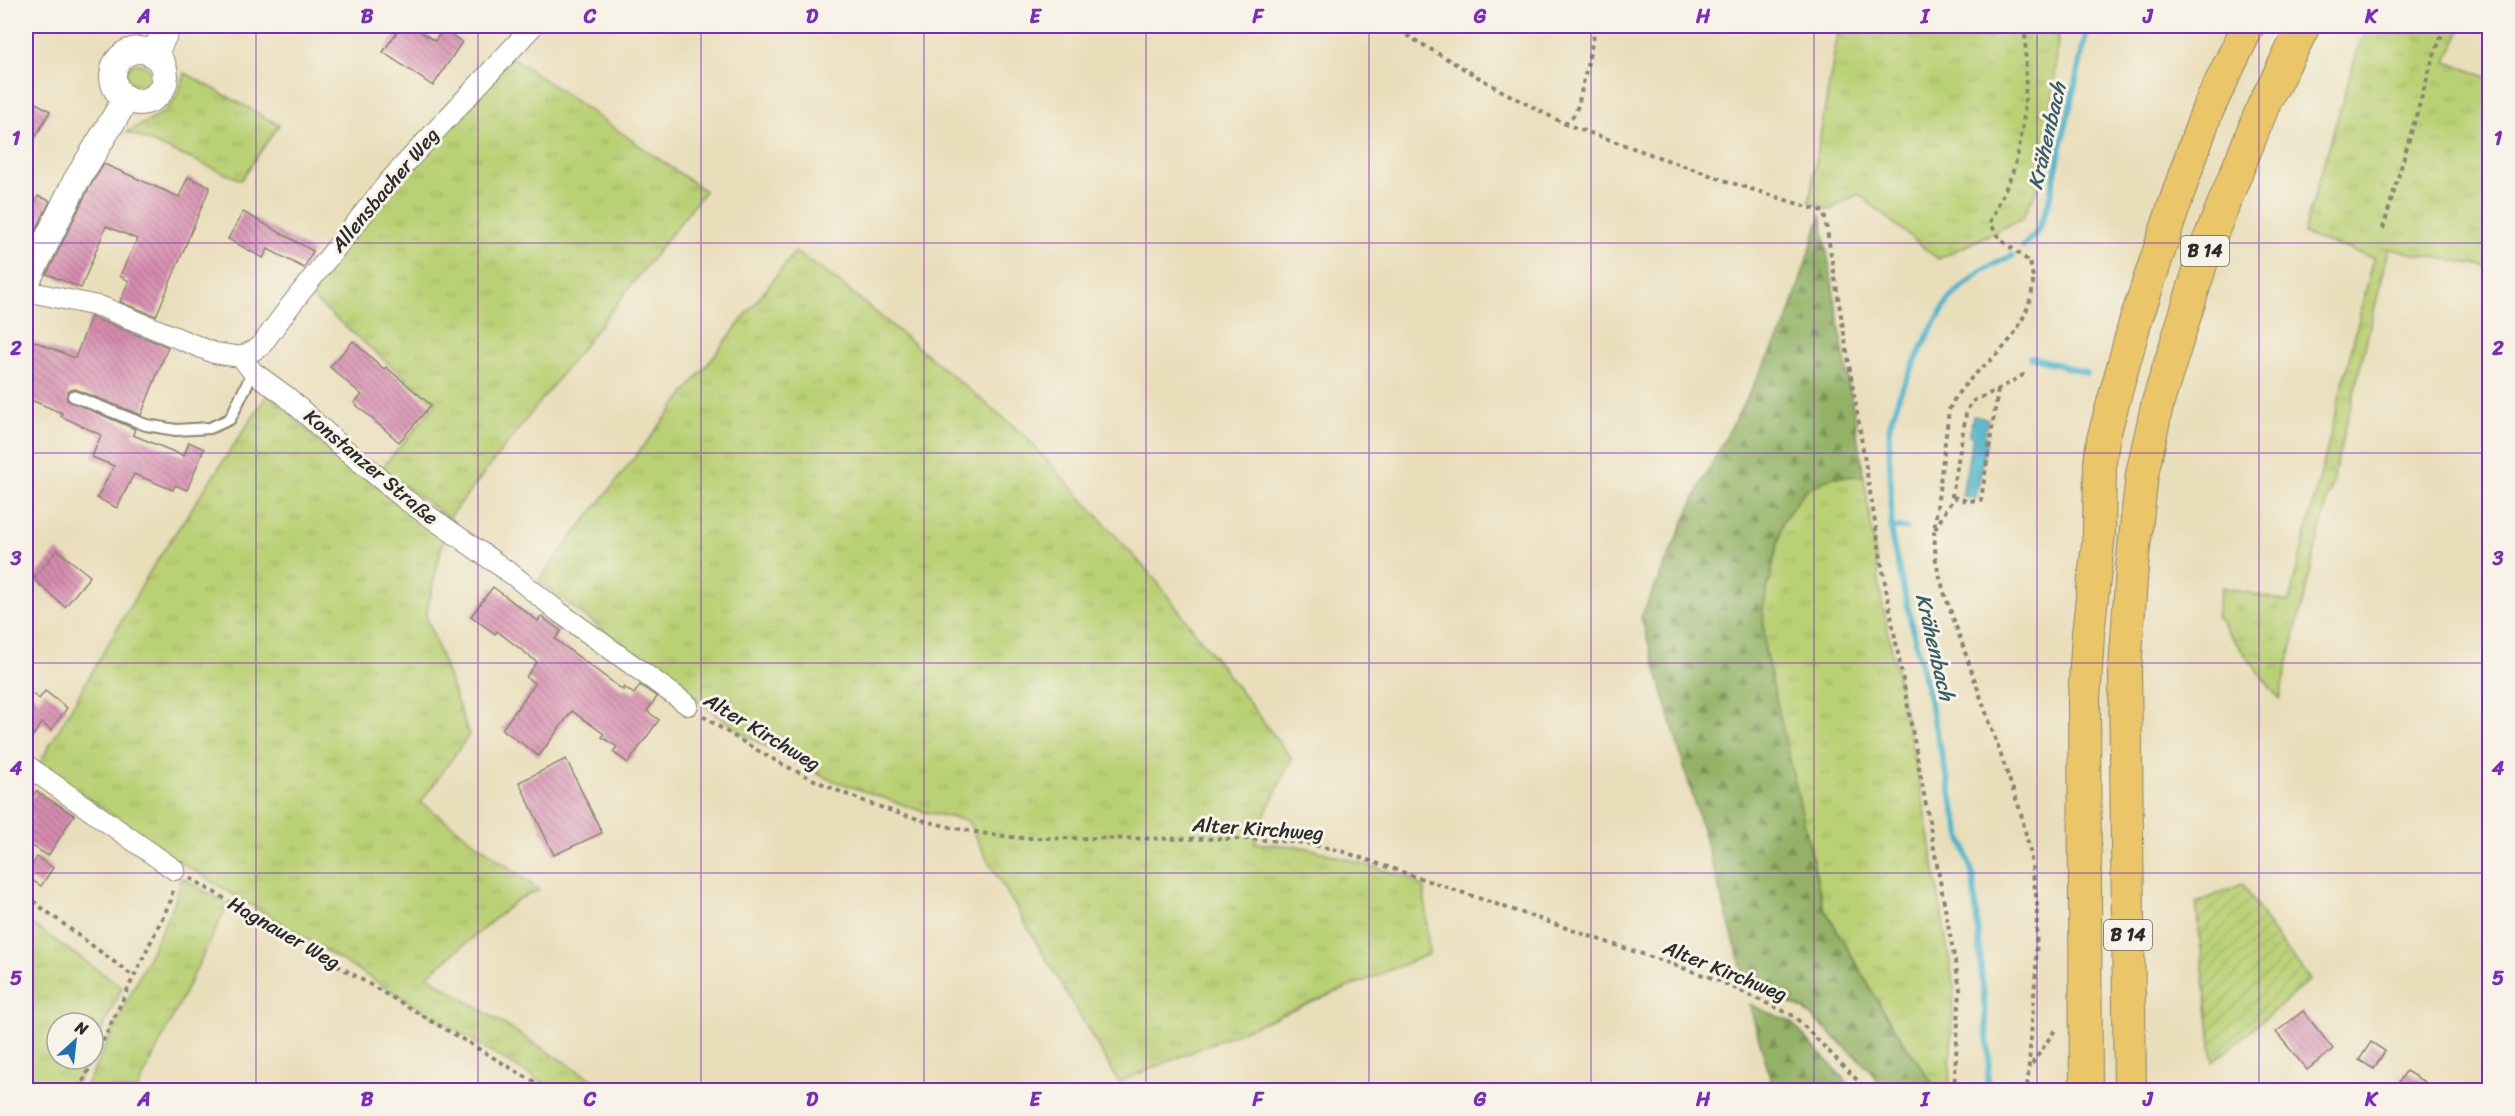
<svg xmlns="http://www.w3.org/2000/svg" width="2515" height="1116" font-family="Sriracha,sans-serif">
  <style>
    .grass { fill: url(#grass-tufts); stroke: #727e50; stroke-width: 1.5 }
    .forest { fill: url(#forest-firs); stroke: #5f6e48; stroke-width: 1.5 }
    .garden { fill: url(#garden-furrows); stroke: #727e50; stroke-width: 1.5 }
    .water { fill: #4eb6cc; stroke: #3c707c; stroke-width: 1.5 }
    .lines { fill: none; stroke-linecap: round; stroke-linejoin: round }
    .stream { stroke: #4eb6cc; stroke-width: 6 }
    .building { fill: url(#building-back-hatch) }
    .service-casing { stroke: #8a8472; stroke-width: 14 }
    .minor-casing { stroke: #8a8472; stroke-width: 22 }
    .tertiary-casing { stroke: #8a8472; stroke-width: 28 }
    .primary-casing { stroke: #8a8472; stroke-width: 34 }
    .path { stroke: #8a8472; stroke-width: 4; stroke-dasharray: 4.5 4.5; stroke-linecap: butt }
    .service { stroke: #fff; stroke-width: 10 }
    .minor { stroke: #fff; stroke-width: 20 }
    .tertiary { stroke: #fff; stroke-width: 26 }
    .primary { stroke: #ebc669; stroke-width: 32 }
    .grid { fill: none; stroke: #7b2cbf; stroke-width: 1.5; stroke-opacity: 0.55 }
    .labels { text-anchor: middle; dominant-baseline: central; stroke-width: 6; stroke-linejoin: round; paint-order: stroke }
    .shield { fill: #f7f3e8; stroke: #686764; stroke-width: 1.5 }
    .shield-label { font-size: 18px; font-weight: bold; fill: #2b2b2b }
    .street-label { font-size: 20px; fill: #2b2b2b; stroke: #f7f3e8 }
    .water-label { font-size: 21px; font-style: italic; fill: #375c63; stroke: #f7f3e8 }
    .neatline { fill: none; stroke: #7b2cbf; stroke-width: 2 }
    .grid-label { font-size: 20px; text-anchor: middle; font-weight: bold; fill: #7b2cbf }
  </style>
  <defs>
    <pattern id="grass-tufts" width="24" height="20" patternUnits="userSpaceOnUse" patternTransform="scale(1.5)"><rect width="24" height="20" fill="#bad074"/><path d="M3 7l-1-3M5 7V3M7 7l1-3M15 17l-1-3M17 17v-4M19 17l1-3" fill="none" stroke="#a0b365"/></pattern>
    <pattern id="forest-firs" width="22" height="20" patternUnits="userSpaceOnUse" patternTransform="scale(1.5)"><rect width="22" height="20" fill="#93b266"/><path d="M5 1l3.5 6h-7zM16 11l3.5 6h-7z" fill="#789154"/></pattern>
    <pattern id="garden-furrows" width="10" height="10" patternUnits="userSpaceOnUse" patternTransform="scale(1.5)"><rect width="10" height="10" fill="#bad074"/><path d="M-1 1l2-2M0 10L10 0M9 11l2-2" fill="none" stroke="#a0b365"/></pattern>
    <pattern id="building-back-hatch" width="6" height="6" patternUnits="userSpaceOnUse" patternTransform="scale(1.5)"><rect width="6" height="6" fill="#d68caf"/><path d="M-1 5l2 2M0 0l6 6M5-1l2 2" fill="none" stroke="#ae738f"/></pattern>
  </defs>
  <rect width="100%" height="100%" fill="#f7f3e8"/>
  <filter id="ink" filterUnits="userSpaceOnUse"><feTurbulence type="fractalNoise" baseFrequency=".0167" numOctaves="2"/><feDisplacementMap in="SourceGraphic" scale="12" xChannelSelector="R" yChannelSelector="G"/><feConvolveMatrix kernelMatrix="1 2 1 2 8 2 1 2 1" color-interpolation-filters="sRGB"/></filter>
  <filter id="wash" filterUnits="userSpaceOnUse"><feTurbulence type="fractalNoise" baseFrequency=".008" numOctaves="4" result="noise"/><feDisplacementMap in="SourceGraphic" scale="24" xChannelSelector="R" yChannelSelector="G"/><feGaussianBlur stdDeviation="1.35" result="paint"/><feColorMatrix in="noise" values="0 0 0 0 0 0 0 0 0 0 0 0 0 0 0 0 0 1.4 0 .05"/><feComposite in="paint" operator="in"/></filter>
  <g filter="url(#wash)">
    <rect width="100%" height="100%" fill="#e9deba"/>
    <!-- grass -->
    <g class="grass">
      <path d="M 1839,26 L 2059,26 L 2048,168 L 2022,219 L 1938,259 L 1858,194 L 1829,210 L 1809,202 Z"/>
      <path d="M 2371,26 L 2462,26 L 2447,62 L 2489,78 L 2489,267 L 2389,249 L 2279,699 L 2216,616 L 2222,587 L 2289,602 L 2374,258 L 2303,234 L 2360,42 Z"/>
      <path d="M 509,55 L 705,191 L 449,518 L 381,469 L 436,404 L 307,294 L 391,188 Z"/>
      <circle cx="138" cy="77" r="13"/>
      <path d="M 185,73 L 279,125 L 241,180 L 127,132 C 136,126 145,124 153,119 C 172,109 180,93 185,73 Z"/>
      <path d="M 795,252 L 838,281 L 1023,434 L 1154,578 L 1292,759 L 1260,824 L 1255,843 L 1305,847 L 1411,878 L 1424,889 L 1429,954 L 1119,1082 L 983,852 L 968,821 L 921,811 L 826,778 L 743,734 L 538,581 Z"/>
      <path d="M 268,394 L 335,456 L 444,536 L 426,615 L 469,735 L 421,802 L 539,890 L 517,900 L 427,976 L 609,1090 L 554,1090 L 182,863 L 39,764 L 152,568 Z"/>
      <path d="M 1864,476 L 1882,602 L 1926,816 L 1954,988 L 1949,1090 L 1937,1090 L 1890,1022 L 1823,906 L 1765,651 L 1763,608 L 1783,521 L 1805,490 L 1833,477 Z"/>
      <path d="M 182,878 L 228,904 L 137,1090 L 84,1090 L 174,904 Z"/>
      <path d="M 26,920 L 122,987 L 93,1048 L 93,1023 L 57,1023 L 57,1059 L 88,1059 L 73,1090 L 26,1090 Z"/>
    </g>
    <!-- forest -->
    <g class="forest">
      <path d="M 1821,215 L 1864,476 L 1833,477 L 1805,490 L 1783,521 L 1763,608 L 1765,651 L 1823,906 L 1890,1022 L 1937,1090 L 1884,1090 L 1869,1069 L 1803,1009 L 1747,986 L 1641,617 L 1703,480 L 1787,322 Z"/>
      <path d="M 1749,1004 L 1791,1022 L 1854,1090 L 1774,1090 Z"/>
    </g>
    <!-- garden -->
    <path class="garden" d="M 2243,884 L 2273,932 L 2310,980 L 2213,1062 L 2196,903 Z"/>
    <!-- water -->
    <path class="water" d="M 1973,416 L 1988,419 L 1984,435 L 1987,437 L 1976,499 L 1962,496 L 1973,436 L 1969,435 Z"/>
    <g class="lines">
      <!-- stream -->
      <g class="stream">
        <path d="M 2023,246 L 2037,232 L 2048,205 L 2088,26"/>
        <path d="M 2030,357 L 2087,373"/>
        <path d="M 1892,528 L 1906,528"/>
        <path d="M 1987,1090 L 1989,1059 L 1973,876 L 1958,825 L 1892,539 L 1889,428 L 1900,393 L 1930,331 L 1950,298 L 1981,271 L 2012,256"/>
      </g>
    </g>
    <g id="blocks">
      <!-- building -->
      <g class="building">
        <path d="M 401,26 L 412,26 L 435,41 L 443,29 L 462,42 L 433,86 L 383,52 Z"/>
        <path d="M 26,97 L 50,111 L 26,154 Z"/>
        <path d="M 104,164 L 179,197 L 188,177 L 210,187 L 156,316 L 120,302 L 129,281 L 120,276 L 137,239 L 106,226 L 81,288 L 47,274 L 89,188 Z"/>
        <path d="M 38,196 L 50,201 L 26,250 L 26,212 L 30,214 Z"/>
        <path d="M 243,212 L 313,251 L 304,268 L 268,249 L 263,258 L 228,239 Z"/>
        <path d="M 91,317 L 168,347 L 141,415 L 75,389 L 68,391 L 67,400 L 135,429 L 133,435 L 184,456 L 189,442 L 204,449 L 187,490 L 175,485 L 173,490 L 134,474 L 117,508 L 97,498 L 114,466 L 92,457 L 101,435 L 61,416 L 62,413 L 26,398 L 26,353 L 31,340 L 75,358 Z"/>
        <path d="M 353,341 L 384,369 L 386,367 L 431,405 L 399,442 L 354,403 L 362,395 L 330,367 Z"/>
        <path d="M 57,550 L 90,576 L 65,607 L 33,579 Z"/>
        <path d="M 493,587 L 538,621 L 541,616 L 561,631 L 555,639 L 623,690 L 624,687 L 634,694 L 640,685 L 657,697 L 647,711 L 659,720 L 628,763 L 613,752 L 617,747 L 602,737 L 604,734 L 572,711 L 539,756 L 502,729 L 535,684 L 526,677 L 537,662 L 497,631 L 495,634 L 471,616 Z"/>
        <path d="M 26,689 L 39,699 L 45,691 L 67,708 L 51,730 L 42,723 L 26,745 Z"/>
        <path d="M 566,759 L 602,833 L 554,855 L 519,782 Z"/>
        <path d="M 36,791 L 74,815 L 48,856 L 26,842 L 26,825 L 32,815 L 26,811 L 26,808 Z"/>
        <path d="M 37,857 L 53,868 L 41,886 L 26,876 Z"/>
        <path d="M 2303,1011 L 2333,1049 L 2307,1070 L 2276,1032 Z"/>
        <path d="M 2371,1042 L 2385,1051 L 2374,1069 L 2359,1060 Z"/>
        <path d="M 2406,1071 L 2438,1090 L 2394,1090 Z"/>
      </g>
    </g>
  </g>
  <g filter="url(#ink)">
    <use href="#blocks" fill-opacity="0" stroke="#8a8472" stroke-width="1.5"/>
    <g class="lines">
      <defs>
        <path id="service" d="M 73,396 L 146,425 L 176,430 L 210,428 L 230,419 L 253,372"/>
        <g id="minor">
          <path d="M 26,291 L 102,307 L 214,353 L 241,357 L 253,372 L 286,396 L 341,446 L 406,500 L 513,575 L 559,612 L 688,705"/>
          <path d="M 241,357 L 260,347 L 290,306 L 390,180 L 533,26"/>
          <path d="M 26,765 L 175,870"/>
        </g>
        <g id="tertiary">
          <circle cx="139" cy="76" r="26"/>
          <path d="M 154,55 L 168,26"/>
          <path d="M 26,283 L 76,181 L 126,99"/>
        </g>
        <g id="primary">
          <path d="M 2086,1090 L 2084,700 L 2088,634 L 2099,534 L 2100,462 L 2103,439 L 2135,323 L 2181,185 L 2207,111 L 2248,26"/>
          <path d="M 2130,1090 L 2125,669 L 2132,566 L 2142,474 L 2158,402 L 2207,245 L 2264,104 L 2304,26"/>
        </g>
      </defs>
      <!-- service casing -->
      <use href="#service" class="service-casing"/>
      <!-- minor casing -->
      <use href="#minor" class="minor-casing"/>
      <!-- tertiary casing -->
      <use href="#tertiary" class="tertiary-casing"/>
      <!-- primary casing -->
      <use href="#primary" class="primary-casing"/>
      <!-- path -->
      <g class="path">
        <path d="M 1391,26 L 1500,90 L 1565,124 L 1732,183 L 1824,212 L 1885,583 L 1960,989 L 1954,1090"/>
        <path d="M 2025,26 C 2026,74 2028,120 2014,168 C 2008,186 1997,204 1990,223 L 2001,240 L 2030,262 C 2031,268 2033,275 2033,281 C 2033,303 2018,332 2003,348 C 1984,368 1960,383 1949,410 L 1934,531 L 1936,563 L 1944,592 L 2020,810 L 2030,851 L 2037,903 L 2036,969 L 2027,1090"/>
        <path d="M 1565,124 L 1573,116 L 1578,106 L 1596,26"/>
        <path d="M 2383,229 L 2433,58 L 2445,26"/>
        <path d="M 1953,497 L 1967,501 L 1981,500 L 1998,390"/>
        <path d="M 1935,529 L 1951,502 L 1966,414 L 1971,402 L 1999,389 L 2023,375 L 2027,377"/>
        <path d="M 703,716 C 798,781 907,828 1022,838 L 1253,839 L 1305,843 L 1341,851 L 1715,979 L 1794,1016 L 1867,1090"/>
        <path d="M 190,878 L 548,1090"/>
        <path d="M 26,896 L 133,976"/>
        <path d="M 2032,1064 L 2055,1030"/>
        <path d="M 79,1090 L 171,900 L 173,887"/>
      </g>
      <!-- service -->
      <use href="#service" class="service"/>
      <!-- minor -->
      <use href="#minor" class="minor"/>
      <!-- tertiary -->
      <use href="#tertiary" class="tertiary"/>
      <!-- primary -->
      <use href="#primary" class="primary"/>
    </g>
  </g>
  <!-- grid -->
  <path class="grid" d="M 256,26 L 256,1090M 478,26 L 478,1090M 701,26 L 701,1090M 924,26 L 924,1090M 1146,26 L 1146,1090M 1369,26 L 1369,1090M 1591,26 L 1591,1090M 1814,26 L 1814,1090M 2037,26 L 2037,1090M 2259,26 L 2259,1090M 26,243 L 2490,243M 26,453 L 2490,453M 26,663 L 2490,663M 26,873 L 2490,873"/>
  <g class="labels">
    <!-- shield labels -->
    <g class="shield">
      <rect x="2181" y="236" width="48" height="30" rx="4.5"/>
      <rect x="2104" y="920" width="48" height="30" rx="4.5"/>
    </g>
    <g class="shield-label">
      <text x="2205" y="251">B 14</text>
      <text x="2128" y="935">B 14</text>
    </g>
    <!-- street labels -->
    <g class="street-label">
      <text transform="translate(385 190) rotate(-50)">Allensbacher Weg</text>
      <text transform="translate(371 467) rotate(40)">Konstanzer Straße</text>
      <text transform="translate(762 732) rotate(31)">Alter Kirchweg</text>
      <text transform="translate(1258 829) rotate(4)">Alter Kirchweg</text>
      <text transform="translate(284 933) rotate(30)">Hagnauer Weg</text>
      <text transform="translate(1725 971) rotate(22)">Alter Kirchweg</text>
    </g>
    <!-- water labels -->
    <g class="water-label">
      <text transform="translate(2047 136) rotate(-77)">Krähenbach</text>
      <text transform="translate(1935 647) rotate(77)">Krähenbach</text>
    </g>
  </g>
  <!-- margin -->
  <rect width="2515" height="1116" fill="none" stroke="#f7f3e8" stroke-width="66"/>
  <!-- north arrow -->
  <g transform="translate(75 1041) rotate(27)"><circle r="28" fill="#f7f3e8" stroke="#a5a39c" stroke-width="1.5"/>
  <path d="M0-4.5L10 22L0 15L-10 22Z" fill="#1f6fb2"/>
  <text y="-9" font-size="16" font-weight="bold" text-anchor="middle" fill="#2b2b2b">N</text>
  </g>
  <rect x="33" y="33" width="2449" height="1050" class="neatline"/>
  <g class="grid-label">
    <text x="144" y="23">A</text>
    <text x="367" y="23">B</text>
    <text x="590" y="23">C</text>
    <text x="812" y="23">D</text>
    <text x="1035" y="23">E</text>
    <text x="1258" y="23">F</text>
    <text x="1480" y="23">G</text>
    <text x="1703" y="23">H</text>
    <text x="1925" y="23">I</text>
    <text x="2148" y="23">J</text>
    <text x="2371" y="23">K</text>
    <text x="16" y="145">1</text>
    <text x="2498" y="145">1</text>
    <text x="16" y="355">2</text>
    <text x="2498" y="355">2</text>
    <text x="16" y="565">3</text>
    <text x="2498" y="565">3</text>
    <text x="16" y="775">4</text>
    <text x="2498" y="775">4</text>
    <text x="16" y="985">5</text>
    <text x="2498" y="985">5</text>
    <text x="144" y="1106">A</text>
    <text x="367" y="1106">B</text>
    <text x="590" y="1106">C</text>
    <text x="812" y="1106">D</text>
    <text x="1035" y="1106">E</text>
    <text x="1258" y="1106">F</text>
    <text x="1480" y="1106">G</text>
    <text x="1703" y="1106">H</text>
    <text x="1925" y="1106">I</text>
    <text x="2148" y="1106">J</text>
    <text x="2371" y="1106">K</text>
  </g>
</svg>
